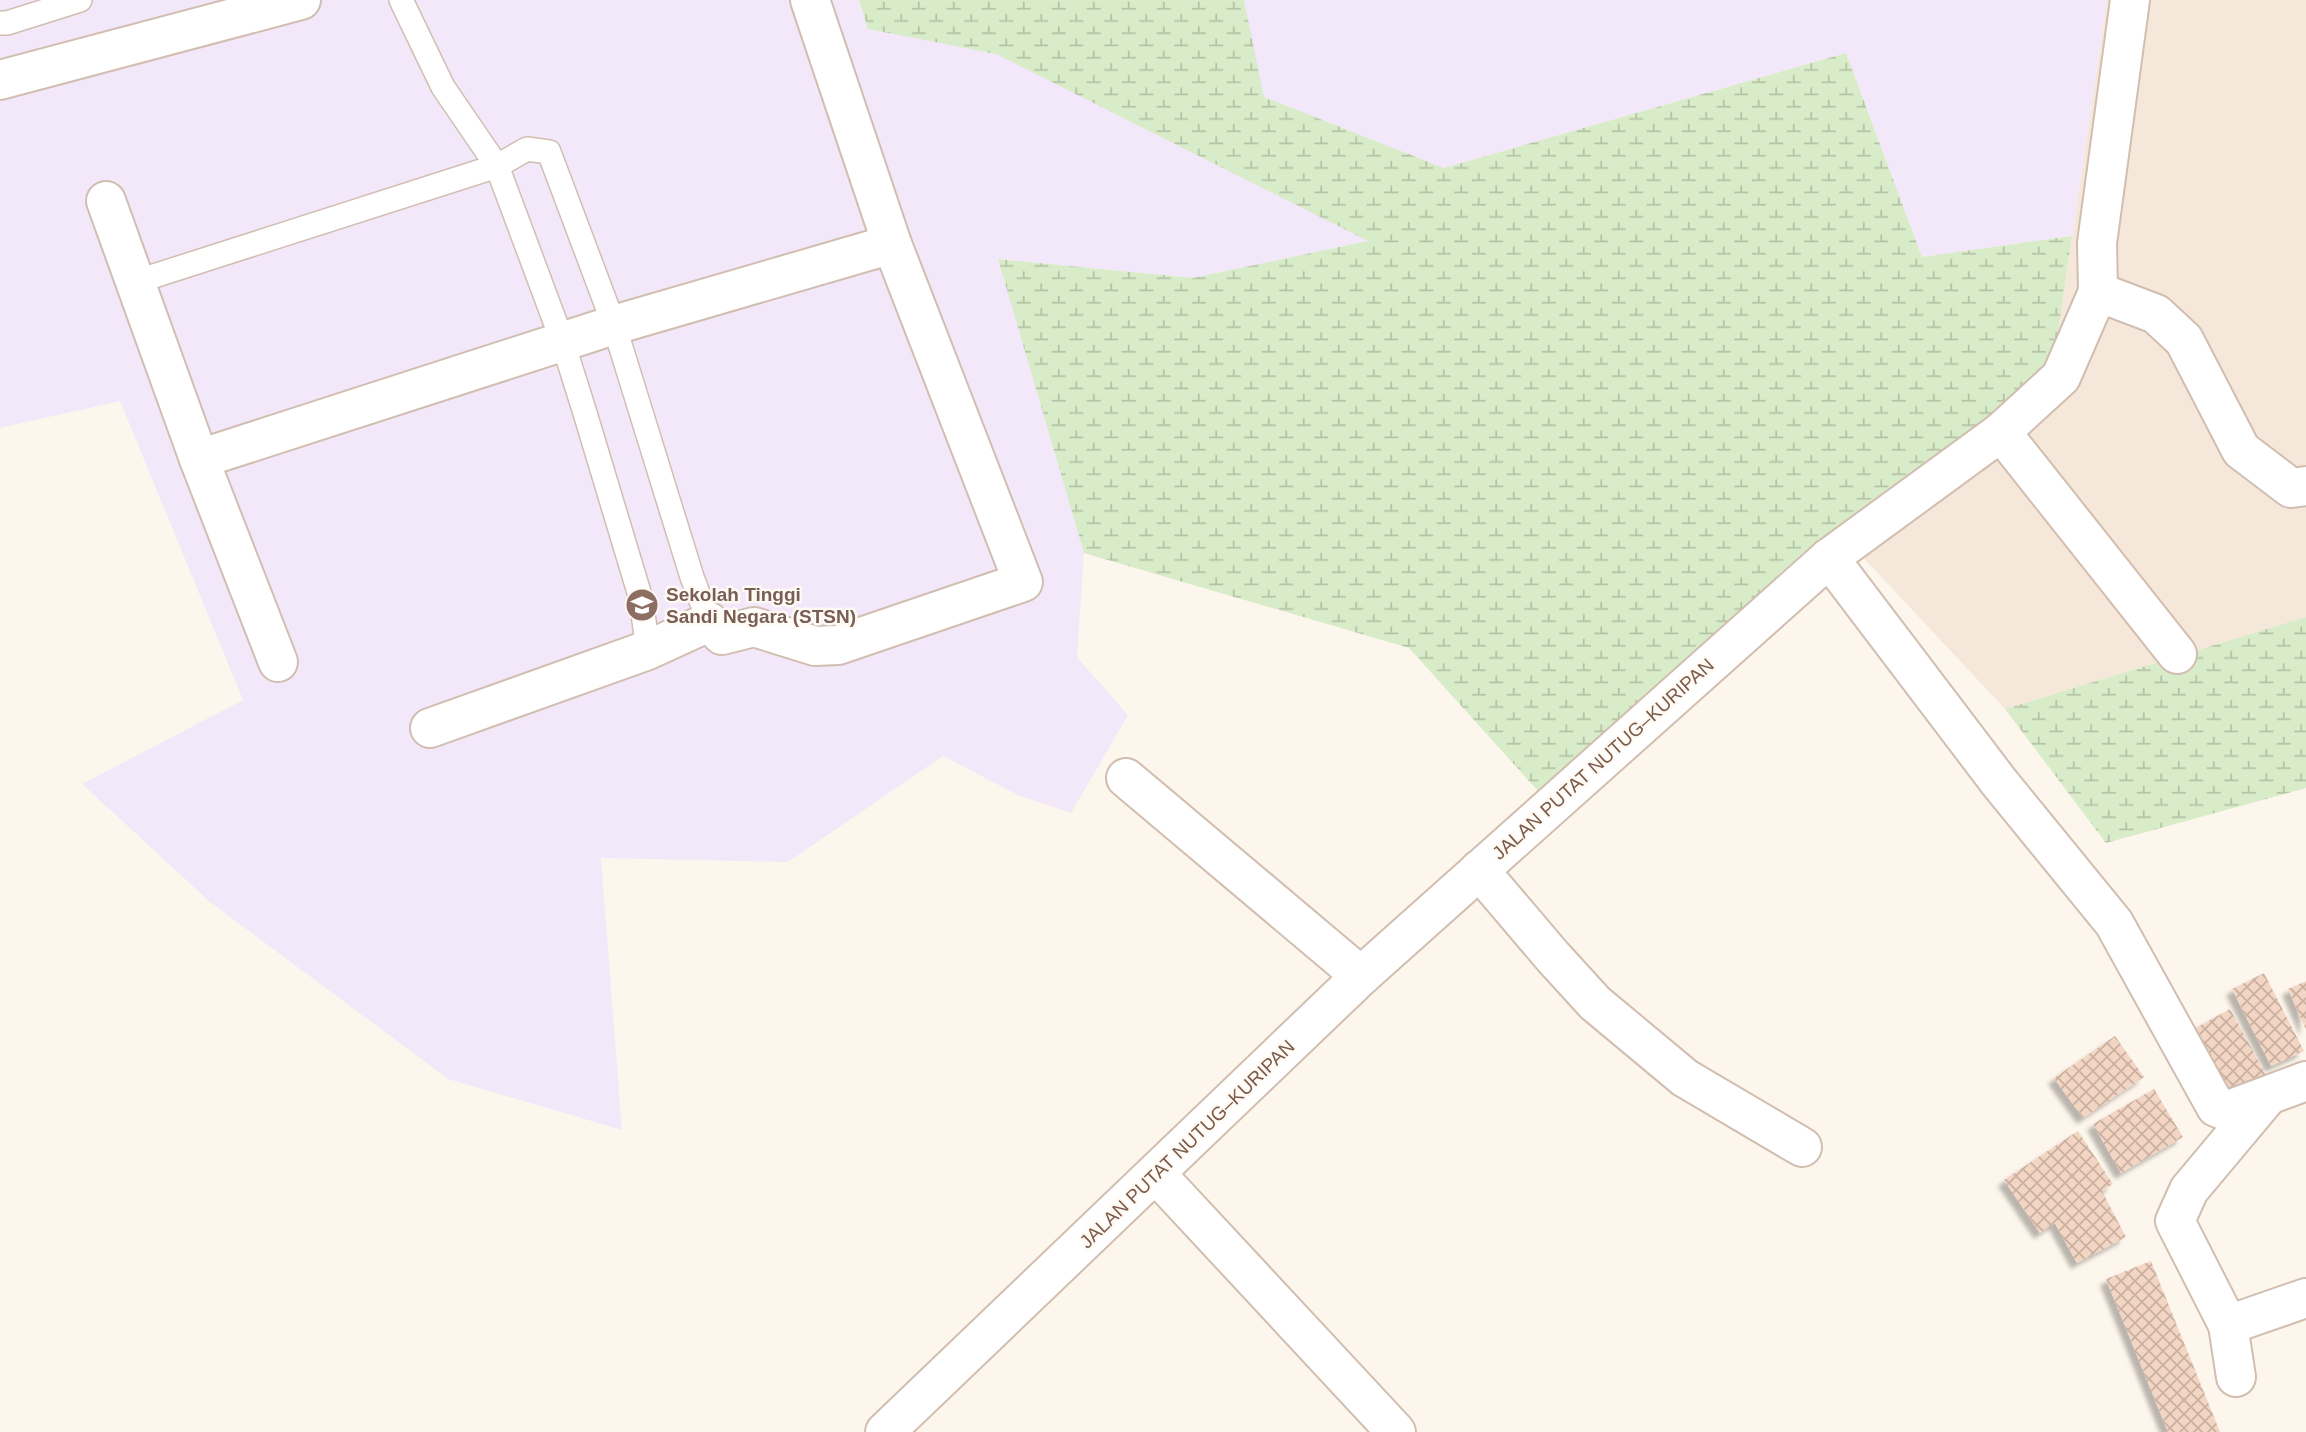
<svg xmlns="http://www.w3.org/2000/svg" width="2306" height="1432" font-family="Helvetica,sans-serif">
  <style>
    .residential { fill: #f5e8da }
    .education { fill: #f3e8fa }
    .wetland { fill: url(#wetland-marsh) }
    .building { fill: url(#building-cross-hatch); filter: url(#shadow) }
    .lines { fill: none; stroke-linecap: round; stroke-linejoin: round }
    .service-casing { stroke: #d1beb0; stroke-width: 26 }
    .minor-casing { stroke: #d1beb0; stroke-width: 42 }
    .tertiary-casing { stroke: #d1beb0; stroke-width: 42 }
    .service { stroke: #fff; stroke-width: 23 }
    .minor { stroke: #fff; stroke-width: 38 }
    .tertiary { stroke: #fff; stroke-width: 38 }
    .labels { text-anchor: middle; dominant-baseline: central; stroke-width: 5; stroke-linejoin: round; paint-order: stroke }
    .education-label { font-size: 19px; font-weight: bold; fill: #785e54; stroke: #fffaf3; text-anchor: start }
    .street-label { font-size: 19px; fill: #7a5c4d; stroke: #fffaf3 }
  </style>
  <defs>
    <pattern id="wetland-marsh" width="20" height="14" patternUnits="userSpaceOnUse" patternTransform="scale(1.75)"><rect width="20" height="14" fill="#d8ecc9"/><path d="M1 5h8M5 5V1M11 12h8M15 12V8" fill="none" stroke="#b4c2a5"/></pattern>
    <pattern id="building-cross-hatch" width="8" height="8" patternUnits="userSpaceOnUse" patternTransform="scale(1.75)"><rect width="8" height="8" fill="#f3d5c3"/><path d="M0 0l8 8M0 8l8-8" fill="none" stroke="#cab0a1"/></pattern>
    <filter id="shadow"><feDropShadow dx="-6" dy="6" stdDeviation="2" flood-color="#0004"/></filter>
  </defs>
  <rect width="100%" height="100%" fill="#fdf6ec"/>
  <!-- residential -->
  <path class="residential" d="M 2107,0 L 2306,0 L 2306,617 L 2005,709 L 1857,551 L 2054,359 Z"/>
  <!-- education -->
  <g class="education">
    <path d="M 0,0 L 859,0 L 868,29 L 996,53 L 1369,241 L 1193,278 L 999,259 L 1084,553 L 1077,657 L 1128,715 L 1071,813 L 1018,795 L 943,756 L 788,862 L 601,858 L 622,1130 L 448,1079 L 210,902 L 82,784 L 243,700 L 120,401 L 0,428 Z"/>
    <path d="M 1244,0 L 2107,0 L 2072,236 L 1922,257 L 1846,53 L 1444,168 L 1263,97 Z"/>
  </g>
  <!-- wetland -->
  <g class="wetland">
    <path d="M 859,0 L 1244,0 L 1264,97 L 1444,168 L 1846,53 L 1922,257 L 2072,236 L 2054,359 L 1856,551 L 1547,801 L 1409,648 L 1084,553 L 998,259 L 1193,278 L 1368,241 L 996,54 L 868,29 Z"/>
    <path d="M 2306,617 L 2306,788 L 2106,843 L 2005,709 Z"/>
  </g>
  <!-- building -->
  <g class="building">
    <path d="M 2264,973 L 2304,1051 L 2271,1066 L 2232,989 Z"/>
    <path d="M 2306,981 L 2306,1030 L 2288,989 Z"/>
    <path d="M 2230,1009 L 2269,1080 L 2227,1103 L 2188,1032 Z"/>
    <path d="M 2115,1036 L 2144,1077 L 2083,1118 L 2054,1078 Z"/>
    <path d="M 2154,1089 L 2183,1137 L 2121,1173 L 2093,1124 Z"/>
    <path d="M 2078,1131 L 2113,1184 L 2102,1191 L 2126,1237 L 2077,1263 L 2055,1223 L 2040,1233 L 2004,1180 Z"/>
    <path d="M 2151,1261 L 2220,1432 L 2168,1432 L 2106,1279 Z"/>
  </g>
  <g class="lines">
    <defs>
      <g id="service">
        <path d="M 401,0 L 443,87 L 497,166 L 563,343 L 585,413 L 641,599 L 648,650"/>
        <path d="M 0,23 L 7,23 L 80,0"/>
        <path d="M 135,282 L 497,166 L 527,149 L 549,152 L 614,325 L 692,577 L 709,622"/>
      </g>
      <g id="minor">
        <path d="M 0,80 L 301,0"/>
        <path d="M 106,201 L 199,459"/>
        <path d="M 2098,292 L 2156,314 L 2184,340 L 2241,450 L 2291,488 L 2306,486"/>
        <path d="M 2001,432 L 2177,654"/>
        <path d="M 1829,558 L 1999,782 L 2114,923 L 2216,1107 L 2226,1111 L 2306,1081"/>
        <path d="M 278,662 L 199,459 L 614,325 L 892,244"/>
        <path d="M 430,728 L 648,650 L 709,622 L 722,635 L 754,627 L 815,646 L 838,645 L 1023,582 L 892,244 L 810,0"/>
        <path d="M 1126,778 L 1361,976"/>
        <path d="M 1479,870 L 1553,957 L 1595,1003 L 1685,1078 L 1802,1147"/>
        <path d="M 1156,1174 L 1396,1432"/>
        <path d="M 2228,1325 L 2306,1298"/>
        <path d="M 2236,1377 L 2228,1325 L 2175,1221 L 2189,1190 L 2266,1098"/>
      </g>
      <path id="tertiary" d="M 885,1432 L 1361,976 L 1829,558 L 2001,432 L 2061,377 L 2098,292 L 2097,243 L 2130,0"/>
    </defs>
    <!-- service casing -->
    <use href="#service" class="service-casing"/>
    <!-- minor casing -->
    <use href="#minor" class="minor-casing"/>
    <!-- tertiary casing -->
    <use href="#tertiary" class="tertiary-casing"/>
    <!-- service -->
    <use href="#service" class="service"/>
    <!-- minor -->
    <use href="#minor" class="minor"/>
    <!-- tertiary -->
    <use href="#tertiary" class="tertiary"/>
  </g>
  <!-- icons -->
  <defs>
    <symbol id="university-disc" viewBox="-11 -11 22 22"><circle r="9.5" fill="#8d6e63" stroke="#fffaf3"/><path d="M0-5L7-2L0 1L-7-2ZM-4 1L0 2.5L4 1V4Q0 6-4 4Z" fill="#fff"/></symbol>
  </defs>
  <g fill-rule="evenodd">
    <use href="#university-disc" x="623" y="586" width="38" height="38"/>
  </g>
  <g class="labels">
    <!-- education labels -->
    <g class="education-label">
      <text x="666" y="594">Sekolah Tinggi<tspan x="666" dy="22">Sandi Negara (STSN)</tspan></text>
    </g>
    <!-- street labels -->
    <g class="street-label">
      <text transform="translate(1603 759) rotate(-42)">JALAN PUTAT NUTUG–KURIPAN</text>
      <text transform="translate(1187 1144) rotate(-44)">JALAN PUTAT NUTUG–KURIPAN</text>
    </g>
  </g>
</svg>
